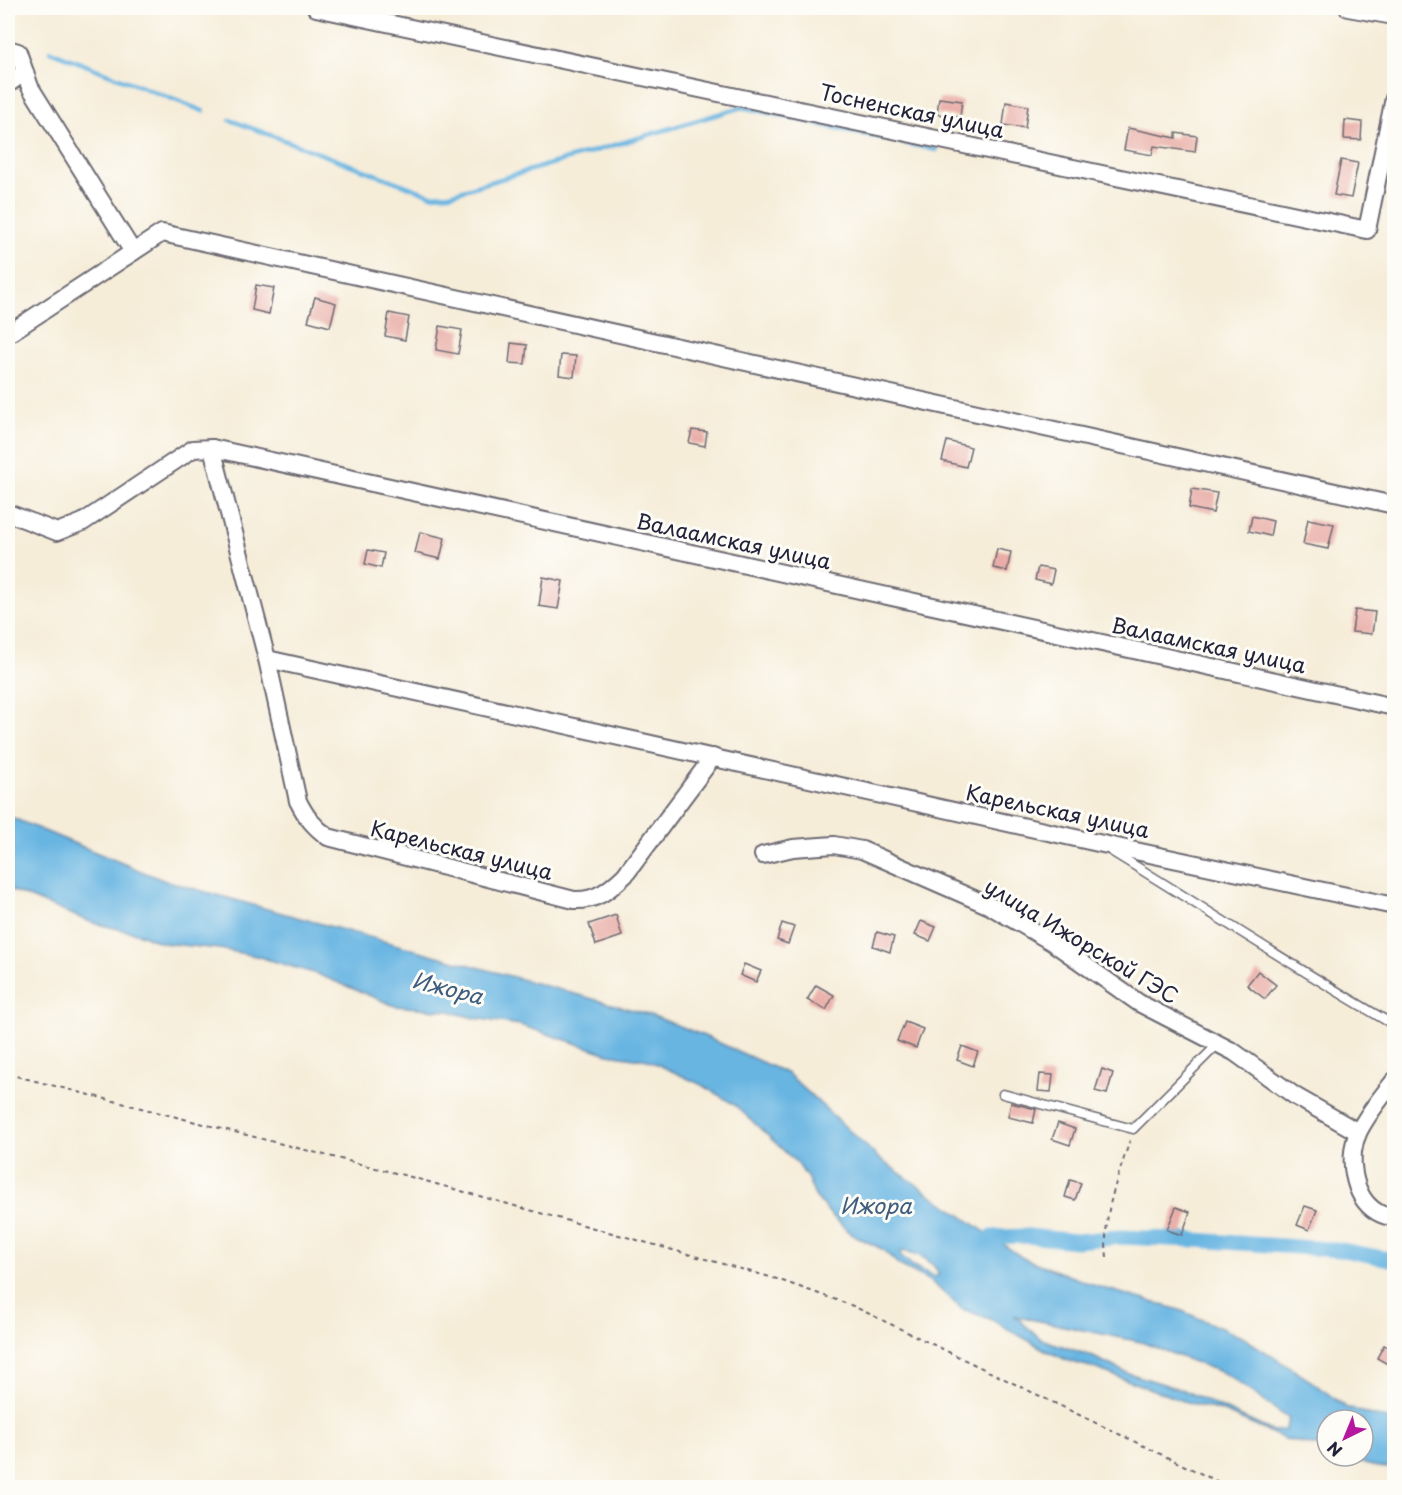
<svg xmlns="http://www.w3.org/2000/svg" width="1402" height="1495" font-family="'Playpen Sans',sans-serif">
  <style>
    .water { fill: #68b5e2; stroke: #456c8e; stroke-width: 1.5; fill-rule: evenodd }
    .lines { fill: none; stroke-linecap: round; stroke-linejoin: round }
    .stream { stroke: #68b5e2; stroke-width: 4.5 }
    .canal { stroke: #68b5e2; stroke-width: 15 }
    .building { fill: #e9aca6 }
    .service-casing { stroke: #6c6972; stroke-width: 11 }
    .minor-casing { stroke: #6c6972; stroke-width: 20 }
    .path { stroke: #6c6972; stroke-width: 2; stroke-dasharray: 4.5 4.5; stroke-linecap: butt }
    .service { stroke: #fff; stroke-width: 8 }
    .minor { stroke: #fff; stroke-width: 16 }
    .labels { text-anchor: middle; dominant-baseline: central; stroke-width: 6; stroke-linejoin: round; paint-order: stroke }
    .street-label { font-size: 21px; fill: #22223b; stroke: #fdfcf7 }
    .water-label { font-size: 22px; font-style: italic; fill: #3e5d7e; stroke: #fdfcf7 }
  </style>
  <rect width="100%" height="100%" fill="#fdfcf7"/>
  <filter id="ink" filterUnits="userSpaceOnUse"><feTurbulence type="fractalNoise" baseFrequency=".0167" numOctaves="2"/><feDisplacementMap in="SourceGraphic" scale="12" xChannelSelector="R" yChannelSelector="G"/><feConvolveMatrix kernelMatrix="1 2 1 2 8 2 1 2 1" color-interpolation-filters="sRGB"/></filter>
  <filter id="wash" filterUnits="userSpaceOnUse"><feTurbulence type="fractalNoise" baseFrequency=".008" numOctaves="4" result="noise"/><feDisplacementMap in="SourceGraphic" scale="24" xChannelSelector="R" yChannelSelector="G"/><feGaussianBlur stdDeviation="1.35" result="paint"/><feColorMatrix in="noise" values="0 0 0 0 0 0 0 0 0 0 0 0 0 0 0 0 0 1.4 0 .05"/><feComposite in="paint" operator="in"/></filter>
  <g filter="url(#wash)">
    <rect width="100%" height="100%" fill="#f6edd9"/>
    <!-- water -->
    <path class="water" d="M 8,816 L 163,880 L 651,1015 L 702,1035 L 788,1074 L 881,1160 L 1023,1258 L 1096,1286 L 1180,1310 L 1244,1338 L 1314,1383 L 1347,1408 L 1394,1421 L 1394,1467 C 1377,1470 1361,1463 1345,1456 L 1363,1456 L 1363,1420 L 1327,1420 L 1327,1448 L 1285,1439 L 1221,1411 L 1183,1401 L 1091,1367 L 1071,1362 L 1047,1351 L 990,1319 L 962,1309 L 929,1280 L 899,1265 L 882,1249 L 853,1235 L 831,1215 L 815,1196 L 808,1179 L 798,1164 L 735,1105 L 704,1086 L 648,1060 L 608,1054 L 520,1025 L 474,1018 L 449,1011 L 395,1006 L 317,974 L 256,956 L 220,949 L 162,943 L 140,934 L 93,923 L 8,889 ZM 902,1251 C 917,1253 932,1260 939,1274 L 935,1277 L 913,1266 L 900,1255 ZM 1015,1316 L 1141,1342 L 1226,1374 L 1289,1419 L 1285,1430 L 1272,1431 L 1183,1390 L 1125,1372 L 1089,1355 L 1041,1339 Z"/>
    <g class="lines">
      <!-- stream -->
      <g class="stream">
        <path d="M 50,51 L 203,111"/>
        <path d="M 230,120 L 431,195 L 450,194 L 742,107 L 936,150"/>
      </g>
      <!-- canal -->
      <path class="canal" d="M 992,1237 L 1028,1236 L 1076,1241 L 1120,1237 L 1195,1240 L 1342,1250 L 1394,1260"/>
    </g>
    <g id="blocks">
      <!-- building -->
      <g class="building">
        <path d="M 939,98 L 962,101 L 960,117 L 937,114 Z"/>
        <path d="M 1006,102 L 1028,106 L 1025,128 L 1003,125 Z"/>
        <path d="M 1345,120 L 1362,122 L 1361,140 L 1344,139 Z"/>
        <path d="M 1128,128 L 1176,138 L 1176,133 L 1197,136 L 1195,152 L 1154,146 L 1152,155 L 1124,150 Z"/>
        <path d="M 1341,160 L 1358,163 L 1351,198 L 1334,195 Z"/>
        <path d="M 256,285 L 274,288 L 269,314 L 252,310 Z"/>
        <path d="M 315,297 L 336,303 L 330,327 L 308,321 Z"/>
        <path d="M 389,313 L 409,317 L 405,340 L 385,336 Z"/>
        <path d="M 440,326 L 462,330 L 458,354 L 436,350 Z"/>
        <path d="M 511,343 L 527,345 L 525,364 L 509,363 Z"/>
        <path d="M 561,355 L 576,356 L 574,377 L 559,375 Z"/>
        <path d="M 692,430 L 707,432 L 705,446 L 689,443 Z"/>
        <path d="M 947,441 L 971,447 L 966,467 L 942,461 Z"/>
        <path d="M 1192,489 L 1217,493 L 1213,513 L 1189,508 Z"/>
        <path d="M 1252,516 L 1273,521 L 1270,536 L 1249,531 Z"/>
        <path d="M 1308,519 L 1334,524 L 1328,549 L 1303,544 Z"/>
        <path d="M 420,532 L 445,538 L 440,559 L 415,553 Z"/>
        <path d="M 997,549 L 1011,552 L 1007,571 L 993,568 Z"/>
        <path d="M 368,550 L 384,553 L 381,568 L 365,564 Z"/>
        <path d="M 1038,567 L 1054,570 L 1051,584 L 1035,580 Z"/>
        <path d="M 543,577 L 563,581 L 558,609 L 539,606 Z"/>
        <path d="M 1355,610 L 1375,612 L 1372,634 L 1352,632 Z"/>
        <path d="M 616,915 L 622,936 L 596,945 L 589,924 Z"/>
        <path d="M 921,921 L 936,927 L 930,941 L 915,935 Z"/>
        <path d="M 782,923 L 794,927 L 788,944 L 777,940 Z"/>
        <path d="M 877,932 L 894,937 L 890,952 L 873,946 Z"/>
        <path d="M 744,964 L 761,971 L 756,982 L 740,975 Z"/>
        <path d="M 1258,971 L 1276,985 L 1265,999 L 1247,985 Z"/>
        <path d="M 816,985 L 834,995 L 826,1010 L 807,1000 Z"/>
        <path d="M 905,1022 L 923,1029 L 916,1048 L 897,1041 Z"/>
        <path d="M 962,1046 L 978,1052 L 973,1066 L 957,1060 Z"/>
        <path d="M 1102,1069 L 1113,1073 L 1107,1094 L 1095,1091 Z"/>
        <path d="M 1040,1074 L 1053,1075 L 1051,1092 L 1038,1091 Z"/>
        <path d="M 1011,1103 L 1036,1109 L 1033,1123 L 1008,1117 Z"/>
        <path d="M 1058,1123 L 1075,1129 L 1070,1145 L 1052,1139 Z"/>
        <path d="M 1070,1180 L 1081,1183 L 1075,1200 L 1065,1197 Z"/>
        <path d="M 1305,1206 L 1317,1210 L 1309,1230 L 1297,1225 Z"/>
        <path d="M 1176,1207 L 1190,1212 L 1182,1235 L 1167,1230 Z"/>
        <path d="M 1384,1345 L 1395,1351 L 1395,1359 L 1391,1366 L 1377,1358 Z"/>
      </g>
    </g>
  </g>
  <g filter="url(#ink)">
    <use href="#blocks" fill-opacity="0" stroke="#6c6972" stroke-width="1.5"/>
    <g class="lines">
      <defs>
        <g id="service">
          <path d="M 1111,851 C 1206,909 1298,970 1394,1025"/>
          <path d="M 1003,1094 L 1133,1129 L 1218,1044"/>
        </g>
        <g id="minor">
          <path d="M 316,8 L 1367,230 L 1394,98"/>
          <path d="M 1348,8 L 1394,16"/>
          <path d="M 8,49 L 18,52 L 30,87 L 133,252"/>
          <path d="M 8,84 L 25,72"/>
          <path d="M 8,334 L 162,233 L 1394,505"/>
          <path d="M 212,448 L 267,659 L 298,801 C 306,817 314,827 328,837 L 574,900 C 597,901 609,890 625,875 L 713,757"/>
          <path d="M 8,513 L 57,532 L 83,522 L 193,449 L 212,448 L 1394,707"/>
          <path d="M 267,659 L 1098,843 L 1394,906"/>
          <path d="M 763,855 L 793,848 L 834,845 L 862,850 L 990,906 L 1052,942 L 1139,1003 L 1234,1052 L 1295,1096 L 1358,1132"/>
          <path d="M 1394,1081 C 1382,1096 1368,1113 1359,1131 C 1347,1155 1352,1197 1377,1212 C 1382,1215 1389,1217 1394,1218"/>
        </g>
      </defs>
      <!-- service casing -->
      <use href="#service" class="service-casing"/>
      <!-- minor casing -->
      <use href="#minor" class="minor-casing"/>
      <!-- path -->
      <g class="path">
        <path d="M 8,1074 L 411,1177 L 777,1279 L 853,1306 L 1231,1488"/>
        <path d="M 1107,1257 C 1102,1213 1117,1181 1130,1140"/>
      </g>
      <!-- service -->
      <use href="#service" class="service"/>
      <!-- minor -->
      <use href="#minor" class="minor"/>
    </g>
  </g>
  <g class="labels">
    <!-- street labels -->
    <g class="street-label">
      <text transform="translate(912 110) rotate(12)">Тосненская улица</text>
      <text transform="translate(734 540) rotate(12)">Валаамская улица</text>
      <text transform="translate(1209 644) rotate(12)">Валаамская улица</text>
      <text transform="translate(1058 810) rotate(12)">Карельская улица</text>
      <text transform="translate(462 849) rotate(14)">Карельская улица</text>
      <text transform="translate(1082 940) rotate(31)">улица Ижорской ГЭС</text>
    </g>
    <!-- water labels -->
    <g class="water-label">
      <text transform="translate(448 987) rotate(14)">Ижора</text>
      <text x="876" y="1204">Ижора</text>
    </g>
  </g>
  <!-- margin -->
  <rect width="1402" height="1495" fill="none" stroke="#fdfcf7" stroke-width="30"/>
  <!-- north arrow -->
  <g transform="translate(1345 1438) rotate(223)"><circle r="28" fill="#fdfcf7" stroke="#a5a5ac" stroke-width="1.5"/>
  <path d="M0-4.5L10 22L0 15L-10 22Z" fill="#b5179e"/>
  <text y="-9" font-size="16" font-weight="bold" text-anchor="middle" fill="#22223b">N</text>
  </g>
</svg>
